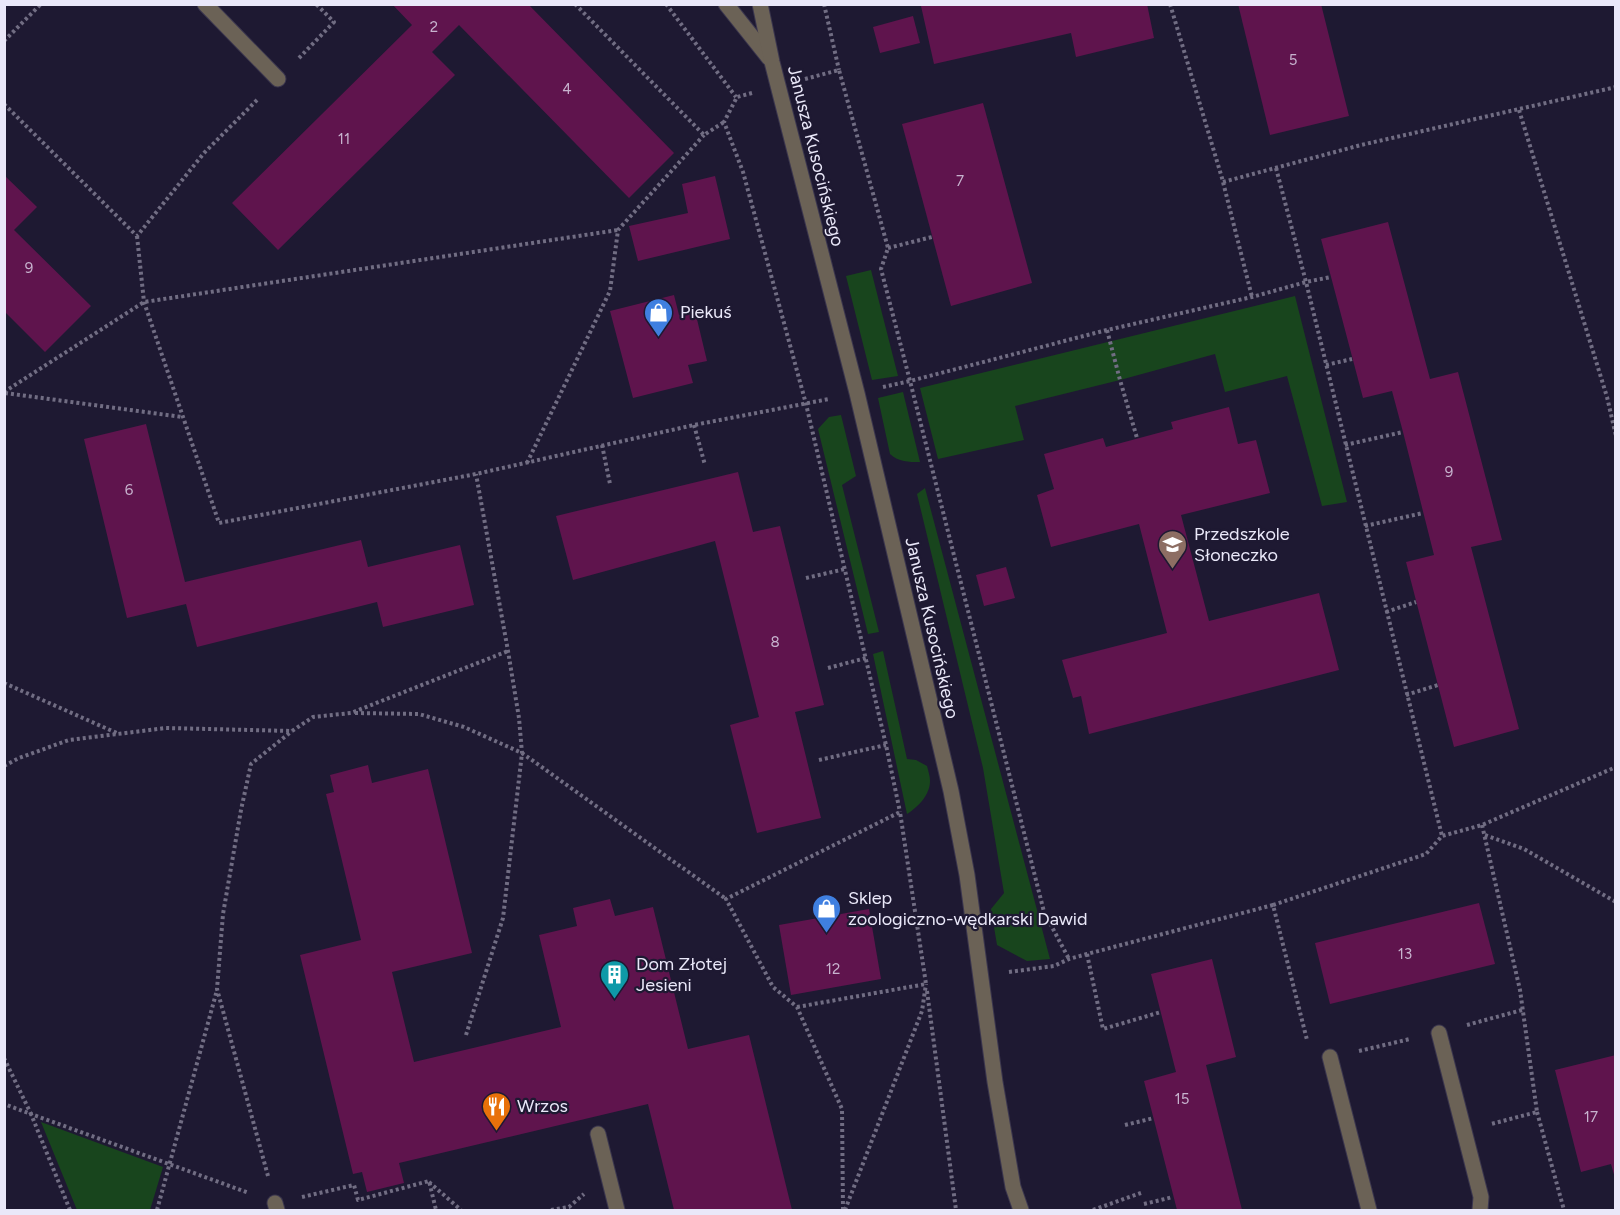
<svg xmlns="http://www.w3.org/2000/svg" width="1620" height="1215" font-family="Figtree,sans-serif">
  <style>
    .green { fill: #18451d }
    .building { fill: #5f144d }
    .lines { fill: none; stroke-linecap: round; stroke-linejoin: round }
    .minor-casing { stroke: #3b364e; stroke-width: 17 }
    .path { stroke: #716d83; stroke-width: 4; stroke-dasharray: 3 3; stroke-linecap: butt }
    .minor { stroke: #6b6256; stroke-width: 15 }
    .labels { text-anchor: middle; dominant-baseline: central; stroke-width: 4.5; stroke-linejoin: round; paint-order: stroke }
    .number-label { font-size: 15px; fill: #c7b3ce }
    .street-label { font-size: 18px; fill: #eae8f9; stroke: #1e1932 }
    .poi-label { font-size: 18px; fill: #eae8f9; stroke: #1e1932; text-anchor: start }
  </style>
  <rect width="100%" height="100%" fill="#1e1932"/>
  <!-- green -->
  <g class="green">
    <path d="M 871,270 L 898,376 L 872,380 L 846,276 Z"/>
    <path d="M 1295,296 L 1347,502 L 1322,506 L 1287,376 L 1225,392 L 1215,354 L 1120,380 L 1015,406 L 1024,440 L 938,459 L 920,388 Z"/>
    <path d="M 903,392 L 920,462 C 908,462 899,462 890,454 L 878,398 Z"/>
    <path d="M 841,415 L 856,476 L 842,485 L 879,632 L 868,634 L 818,429 L 829,417 Z"/>
    <path d="M 925,488 L 1050,959 L 1027,961 L 997,945 L 991,909 L 1004,893 L 983,768 L 917,494 Z"/>
    <path d="M 883,651 L 907,759 L 916,760 L 927,766 C 928,770 930,776 930,781 C 930,795 918,807 907,814 L 873,654 Z"/>
    <path d="M 41,1122 L 163,1167 L 150,1210 L 77,1210 Z"/>
  </g>
  <!-- building -->
  <g class="building">
    <path d="M 392,4 L 528,4 L 674,153 L 629,198 L 459,25 L 432,52 L 455,75 L 278,250 L 232,203 L 412,25 Z"/>
    <path d="M 926,4 L 1147,4 L 1154,38 L 1076,57 L 1071,33 L 934,64 L 921,6 Z"/>
    <path d="M 1238,4 L 1321,4 L 1349,116 L 1270,135 Z"/>
    <path d="M 913,16 L 920,43 L 880,53 L 873,27 Z"/>
    <path d="M 983,103 L 1032,283 L 951,306 L 902,124 Z"/>
    <path d="M 4,175 L 37,207 L 14,230 L 91,306 L 45,352 L 4,311 Z"/>
    <path d="M 715,176 L 730,239 L 638,261 L 629,226 L 688,213 L 682,184 Z"/>
    <path d="M 1388,222 L 1430,379 L 1458,372 L 1502,540 L 1471,547 L 1519,729 L 1454,747 L 1406,562 L 1434,555 L 1403,432 L 1392,391 L 1363,398 L 1321,239 Z"/>
    <path d="M 674,295 L 679,315 L 695,311 L 707,361 L 688,365 L 693,383 L 633,398 L 610,311 Z"/>
    <path d="M 1229,407 L 1238,444 L 1256,440 L 1270,493 L 1181,515 L 1209,621 L 1319,593 L 1339,670 L 1089,734 L 1081,696 L 1073,698 L 1062,660 L 1167,633 L 1139,524 L 1051,547 L 1037,495 L 1054,489 L 1044,454 L 1103,438 L 1106,447 L 1173,429 L 1171,422 Z"/>
    <path d="M 146,424 L 185,582 L 361,540 L 368,567 L 460,545 L 474,605 L 383,627 L 377,602 L 197,647 L 186,604 L 127,618 L 84,439 Z"/>
    <path d="M 738,472 L 753,532 L 780,526 L 824,705 L 795,712 L 821,818 L 757,833 L 730,725 L 759,717 L 715,541 L 573,580 L 556,516 Z"/>
    <path d="M 1006,567 L 1015,598 L 984,606 L 976,575 Z"/>
    <path d="M 368,765 L 372,783 L 428,769 L 472,953 L 392,972 L 414,1062 L 561,1027 L 539,935 L 577,926 L 573,908 L 610,899 L 615,916 L 653,907 L 688,1049 L 749,1035 L 792,1210 L 674,1210 L 648,1104 L 399,1163 L 404,1183 L 367,1192 L 362,1172 L 353,1174 L 300,955 L 361,940 L 326,794 L 334,792 L 330,775 Z"/>
    <path d="M 1479,903 L 1495,964 L 1330,1004 L 1315,943 Z"/>
    <path d="M 869,909 L 881,979 L 791,995 L 779,925 Z"/>
    <path d="M 1212,959 L 1236,1057 L 1206,1065 L 1242,1210 L 1177,1210 L 1144,1081 L 1176,1072 L 1151,974 Z"/>
    <path d="M 1616,1055 L 1616,1178 L 1615,1178 L 1611,1164 L 1581,1172 L 1555,1070 Z"/>
  </g>
  <g class="lines">
    <defs>
      <g id="minor">
        <path d="M 205,4 L 278,79"/>
        <path d="M 726,4 L 769,58"/>
        <path d="M 760,4 L 772,62 L 857,393 L 951,791 L 967,875 L 995,1082 L 1013,1187 L 1021,1210"/>
        <path d="M 1439,1033 L 1481,1197 L 1480,1210"/>
        <path d="M 1330,1057 L 1369,1210"/>
        <path d="M 598,1134 L 617,1210"/>
        <path d="M 275,1203 L 277,1210"/>
      </g>
    </defs>
    <!-- minor casing -->
    <use href="#minor" class="minor-casing"/>
    <!-- path -->
    <g class="path">
      <path d="M 575,4 L 704,135 L 724,122"/>
      <path d="M 666,4 L 736,97"/>
      <path d="M 824,4 L 839,70"/>
      <path d="M 1170,4 L 1222,178 L 1252,297"/>
      <path d="M 4,41 L 41,4"/>
      <path d="M 299,58 L 334,22 L 316,4"/>
      <path d="M 805,79 L 839,70 L 888,248 L 881,269 L 910,381 L 1107,330 L 1252,297 L 1306,282 L 1331,277"/>
      <path d="M 752,93 L 737,97 L 724,122 L 743,172 L 806,404 L 886,745 L 900,812"/>
      <path d="M 4,104 L 137,236 L 204,153 L 258,99"/>
      <path d="M 1519,110 L 1607,397 L 1616,436"/>
      <path d="M 1276,168 L 1306,282 L 1442,836"/>
      <path d="M 1223,182 L 1361,145 L 1616,87"/>
      <path d="M 137,236 L 144,302 L 219,523 L 476,474 L 694,425 L 829,399"/>
      <path d="M 888,248 L 932,237"/>
      <path d="M 1107,330 L 1120,380 L 1137,438"/>
      <path d="M 1326,365 L 1352,359"/>
      <path d="M 883,387 L 910,381 L 1044,912 L 1069,959"/>
      <path d="M 4,392 L 144,302 L 618,230"/>
      <path d="M 5,393 L 182,417"/>
      <path d="M 694,425 L 705,465"/>
      <path d="M 602,445 L 610,484"/>
      <path d="M 1345,445 L 1403,432"/>
      <path d="M 527,463 L 610,291 L 618,230 L 704,135"/>
      <path d="M 1365,526 L 1423,513"/>
      <path d="M 806,578 L 845,569"/>
      <path d="M 1386,612 L 1416,602"/>
      <path d="M 828,668 L 866,658"/>
      <path d="M 4,683 L 119,734"/>
      <path d="M 1406,695 L 1438,685"/>
      <path d="M 355,713 L 419,714 L 464,727 L 522,753 L 726,899"/>
      <path d="M 819,760 L 886,745"/>
      <path d="M 4,766 L 19,758 L 69,740 L 166,728 L 292,731 L 313,717 L 351,713 L 508,651"/>
      <path d="M 1482,825 L 1520,990 L 1537,1112 L 1491,1124"/>
      <path d="M 1485,835 L 1524,849 L 1616,902"/>
      <path d="M 1273,905 L 1426,854 L 1442,836 L 1482,825 L 1616,767"/>
      <path d="M 1087,954 L 1103,1029 L 1161,1012"/>
      <path d="M 1009,972 L 1054,966 L 1069,959 L 1087,954 L 1273,905 L 1307,1040"/>
      <path d="M 927,991 L 956,1210"/>
      <path d="M 797,1007 L 926,984 L 900,812 L 726,899 L 773,987 L 797,1007 L 842,1109 L 843,1210"/>
      <path d="M 1467,1025 L 1522,1010"/>
      <path d="M 466,1035 L 503,918 L 522,753 L 519,718 L 508,651 L 476,474"/>
      <path d="M 1359,1051 L 1410,1039"/>
      <path d="M 4,1058 L 31,1114 L 4,1104"/>
      <path d="M 1537,1112 L 1564,1210"/>
      <path d="M 1125,1125 L 1154,1118"/>
      <path d="M 268,1176 L 217,989 L 223,914 L 241,810 L 251,764 L 292,731"/>
      <path d="M 429,1182 L 461,1210"/>
      <path d="M 302,1197 L 354,1185 L 358,1200 L 429,1181 L 436,1210"/>
      <path d="M 1144,1204 L 1173,1197"/>
      <path d="M 70,1210 L 31,1114 L 249,1193"/>
      <path d="M 157,1210 L 217,990"/>
      <path d="M 551,1210 L 569,1207 L 584,1194"/>
      <path d="M 845,1210 L 922,1011 L 926,984"/>
      <path d="M 1093,1210 L 1141,1193"/>
    </g>
    <!-- minor -->
    <use href="#minor" class="minor"/>
  </g>
  <!-- icons -->
  <defs>
    <symbol id="shop-pin" viewBox="-11 -11 22 30"><path d="M0 17L-7.5 6A9.5 9.5 0 1 1 7.5 6Z" fill="#3f7fe0" stroke="#1e1932"/><path d="M-5-2.5h2.3a2.7 3.5 0 0 1 5.4 0H5L5.5 6h-11ZM-1.5-2.5h3a1.5 2.3 0 0 0-3 0Z" fill="#fff"/></symbol>
    <symbol id="school-pin" viewBox="-11 -11 22 30"><path d="M0 17L-7.5 6A9.5 9.5 0 1 1 7.5 6Z" fill="#8d6e63" stroke="#1e1932"/><path d="M0-5L7-2L0 1L-7-2ZM-4 1L0 2.5L4 1V4Q0 6-4 4Z" fill="#fff"/></symbol>
    <symbol id="building-pin" viewBox="-11 -11 22 30"><path d="M0 17L-7.5 6A9.5 9.5 0 1 1 7.5 6Z" fill="#0f9aa8" stroke="#1e1932"/><path d="M-4-6H4V6H1V3H-1V6H-4ZM-2.5-4.3h1.7v1.8h-1.7ZM.8-4.3h1.7v1.8H.8ZM-2.5-1h1.7V.8h-1.7ZM.8-1h1.7V.8H.8Z" fill="#fff"/></symbol>
    <symbol id="restaurant-pin" viewBox="-11 -11 22 30"><path d="M0 17L-7.5 6A9.5 9.5 0 1 1 7.5 6Z" fill="#e8710a" stroke="#1e1932"/><path d="M-5-6h1v4h1v-4h1v4h1v-4h1v5L-1.5 .5V6h-2V.5L-5-1ZM5-6V6H3V1.5H1.5Q1.5-4 5-6Z" fill="#fff"/></symbol>
  </defs>
  <g fill-rule="evenodd">
    <use href="#shop-pin" x="642" y="296" width="33" height="45"/>
    <use href="#school-pin" x="1156" y="528" width="33" height="45"/>
    <use href="#shop-pin" x="810" y="892" width="33" height="45"/>
    <use href="#building-pin" x="598" y="958" width="33" height="45"/>
    <use href="#restaurant-pin" x="480" y="1090" width="33" height="45"/>
  </g>
  <g class="labels">
    <!-- number labels -->
    <g class="number-label">
      <text x="434" y="27">2</text>
      <text x="1293" y="60">5</text>
      <text x="567" y="89">4</text>
      <text x="344" y="139">11</text>
      <text x="960" y="181">7</text>
      <text x="29" y="268">9</text>
      <text x="1449" y="472">9</text>
      <text x="129" y="490">6</text>
      <text x="775" y="642">8</text>
      <text x="1405" y="954">13</text>
      <text x="833" y="969">12</text>
      <text x="1182" y="1099">15</text>
      <text x="1591" y="1117">17</text>
    </g>
    <!-- street labels -->
    <g class="street-label">
      <text transform="translate(816 156) rotate(76)">Janusza Kusocińskiego</text>
      <text transform="translate(932 628) rotate(77)">Janusza Kusocińskiego</text>
    </g>
    <!-- poi labels -->
    <g class="poi-label">
      <text x="680" y="312">Piekuś</text>
      <text x="1194" y="534">Przedszkole<tspan x="1194" dy="21">Słoneczko</tspan></text>
      <text x="848" y="898">Sklep<tspan x="848" dy="21">zoologiczno-wędkarski Dawid</tspan></text>
      <text x="636" y="964">Dom Złotej<tspan x="636" dy="21">Jesieni</tspan></text>
      <text x="517" y="1106">Wrzos</text>
    </g>
  </g>
  <!-- border -->
  <rect width="1620" height="1215" fill="none" stroke="#eae8f9" stroke-width="12"/>
</svg>
